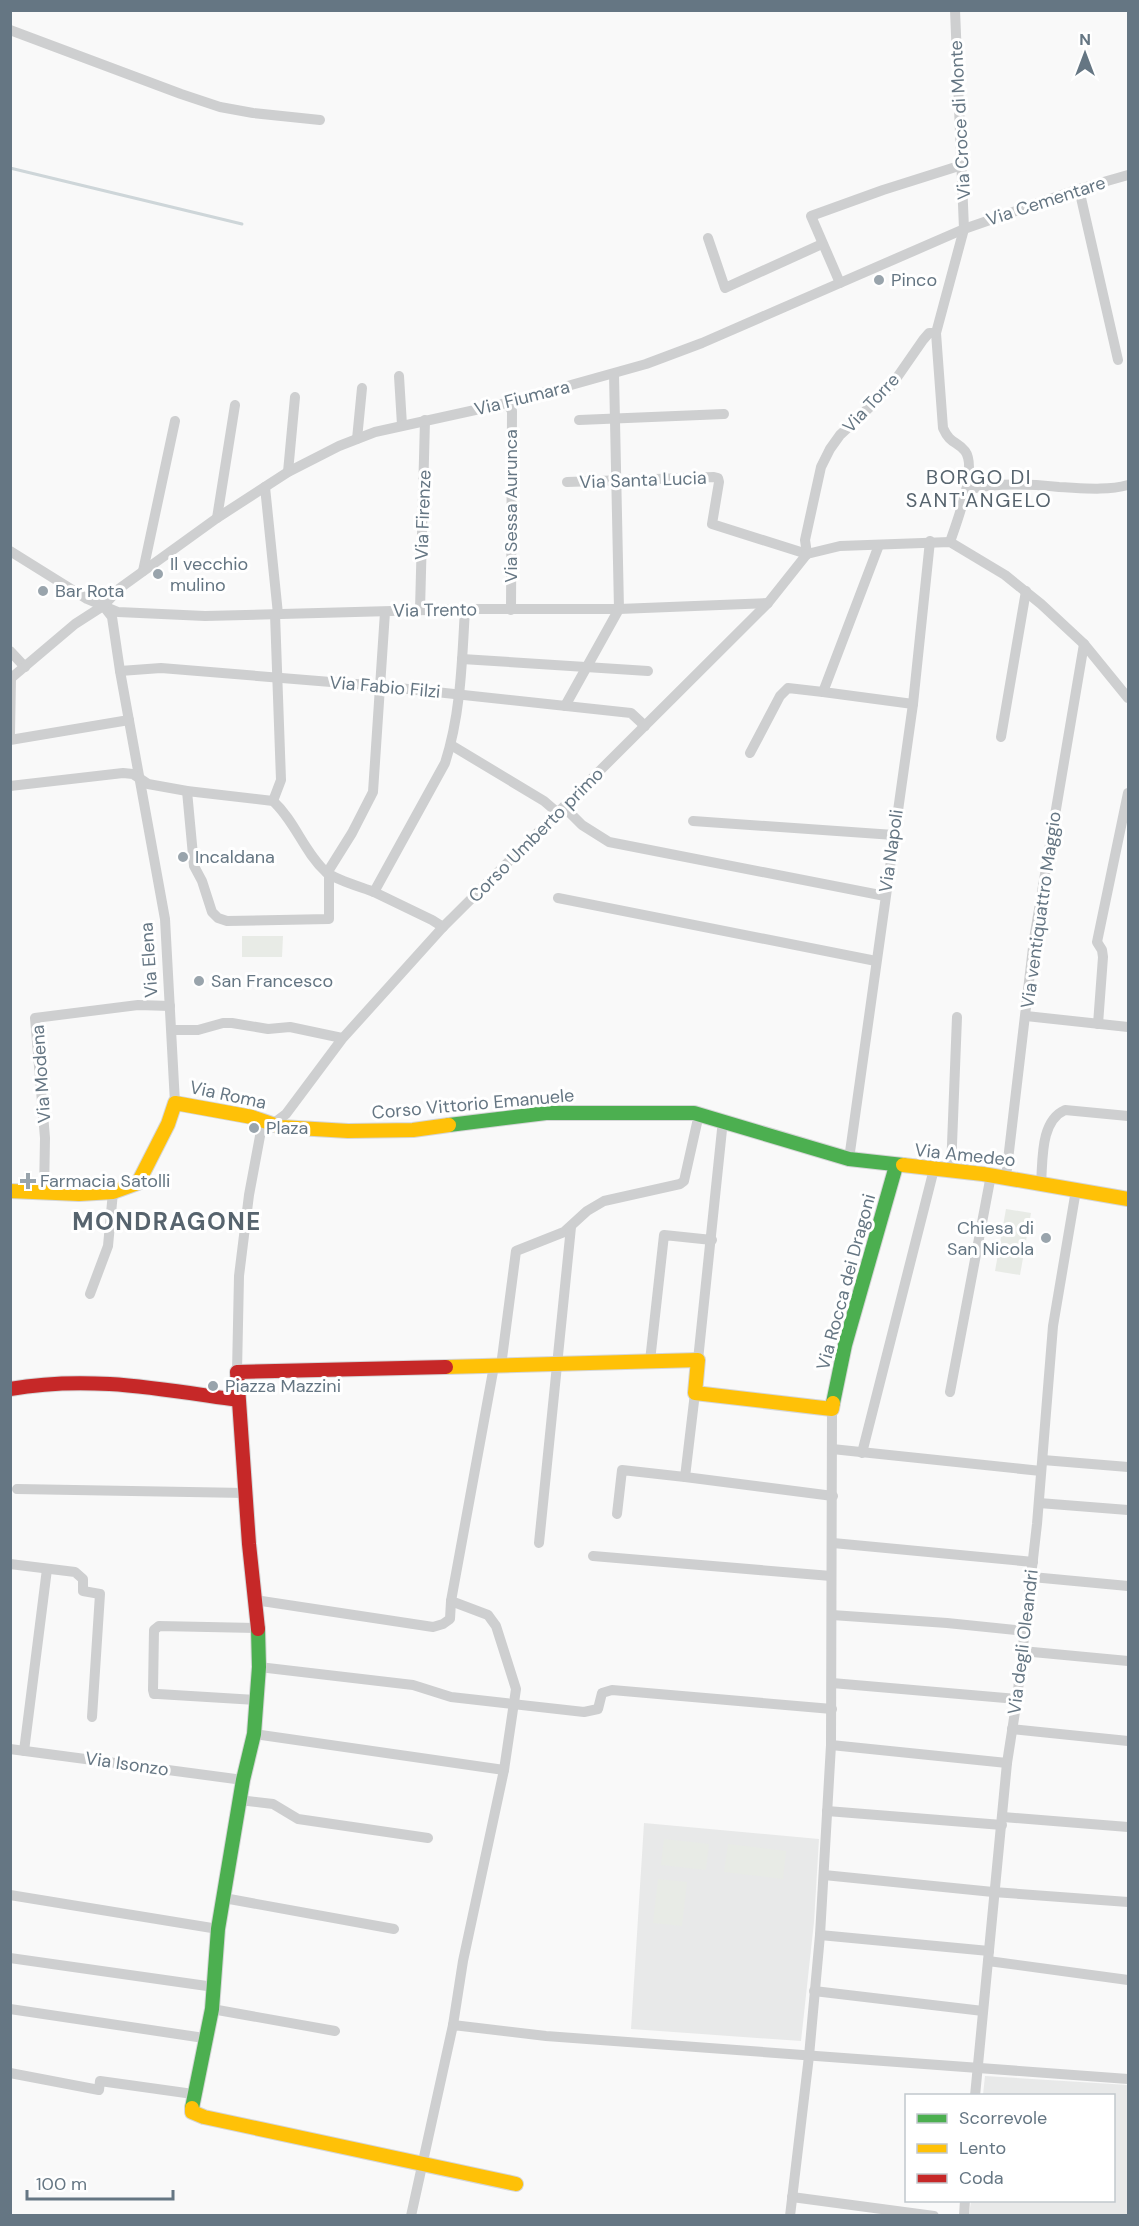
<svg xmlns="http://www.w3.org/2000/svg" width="1139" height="2226" font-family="'DM Sans',sans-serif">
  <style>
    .built { fill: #e8e9e9 }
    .green { fill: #e8ebe6 }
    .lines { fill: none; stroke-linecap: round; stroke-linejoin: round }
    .stream { stroke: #ced6d9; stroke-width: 3 }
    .fast-casing { stroke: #d5d6d7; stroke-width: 16 }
    .slow-casing { stroke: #d5d6d7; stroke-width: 16 }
    .jam-casing { stroke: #d5d6d7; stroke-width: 16 }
    .street { stroke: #cecfd0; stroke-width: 10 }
    .fast { stroke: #4caf50; stroke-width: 14 }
    .slow { stroke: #ffc107; stroke-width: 14 }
    .jam { stroke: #c62828; stroke-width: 14 }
    .poi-dot { fill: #99a4ac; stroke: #fff; stroke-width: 2 }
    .labels { text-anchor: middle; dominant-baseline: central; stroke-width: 6; stroke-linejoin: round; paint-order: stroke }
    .street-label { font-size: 18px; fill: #657683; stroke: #fff }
    .poi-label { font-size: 18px; fill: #657683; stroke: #fff; text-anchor: start }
    .neighbourhood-label { font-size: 20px; letter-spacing: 1.5px; fill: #57646e; stroke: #fff }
    .district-label { font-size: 24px; font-weight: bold; letter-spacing: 1.5px; fill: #57646e; stroke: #fff }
  </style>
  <rect width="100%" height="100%" fill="#f9f9f9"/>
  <!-- built -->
  <g class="built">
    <path d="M 644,1823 L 819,1839 L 814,1922 L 801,2041 L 631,2029 Z"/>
    <path d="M 985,2076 L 1128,2085 L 1128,2215 L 969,2215 L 971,2201 L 1114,2200 L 1114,2096 L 983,2095 Z"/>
  </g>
  <!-- green -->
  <g class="green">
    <path d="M 242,936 L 283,936 L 282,957 L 242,957 Z"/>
    <path d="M 1006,1209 L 1031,1213 L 1020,1275 L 995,1271 Z"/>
    <path d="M 664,1839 L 709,1844 L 706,1870 L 661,1865 Z"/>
    <path d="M 728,1844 L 786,1851 L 783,1879 L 724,1872 Z"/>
    <path d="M 658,1879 L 687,1882 L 682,1926 L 653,1923 Z"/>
  </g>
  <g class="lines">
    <!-- stream -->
    <path class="stream" d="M 10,168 L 242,224"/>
    <defs>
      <g id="fast">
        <path d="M 449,1125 L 546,1113 L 694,1113 L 849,1159 L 903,1165"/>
        <path d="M 833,1403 L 845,1345 L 896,1166"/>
        <path d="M 192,2108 L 212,2009 L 218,1929 L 243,1780 L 254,1734 L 259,1667 L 258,1629"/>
      </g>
      <g id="slow">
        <path d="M 903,1165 L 983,1174 L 1128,1199"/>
        <path d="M 10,1191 L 79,1194 L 113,1192 L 138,1183 L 168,1124 L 175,1103 L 252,1117 L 281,1127 L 348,1131 L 413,1130 L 449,1125"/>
        <path d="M 446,1367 L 698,1360 L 695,1393 L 832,1409 L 833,1403"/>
        <path d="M 192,2108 L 192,2112 L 204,2117 L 516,2184"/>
      </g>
      <g id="jam">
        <path d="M 10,1389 C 90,1375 159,1389 238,1400"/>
        <path d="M 258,1629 L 249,1544 L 237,1372 L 446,1367"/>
      </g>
    </defs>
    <!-- fast casing -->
    <use href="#fast" class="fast-casing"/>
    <!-- slow casing -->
    <use href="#slow" class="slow-casing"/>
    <!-- jam casing -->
    <use href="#jam" class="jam-casing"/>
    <!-- street -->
    <g class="street">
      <path d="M 10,30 L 181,94 L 220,107 L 253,113 L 320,120"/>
      <path d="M 1079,189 L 1118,360"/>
      <path d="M 708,238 L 725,288 L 822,244"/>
      <path d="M 840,283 L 811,216 L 883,190 L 962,165"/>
      <path d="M 399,376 L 402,425"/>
      <path d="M 507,403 L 512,411 L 511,610"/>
      <path d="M 579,420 L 724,414"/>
      <path d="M 357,439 L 362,388"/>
      <path d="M 288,472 L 295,397"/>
      <path d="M 567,482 L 714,477 L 718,478 L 719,482 L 712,524 L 807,554"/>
      <path d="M 265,487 L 278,614"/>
      <path d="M 967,490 C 996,482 1030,484 1059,487 C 1083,488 1105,491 1128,485"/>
      <path d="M 217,518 L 235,405"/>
      <path d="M 950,542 C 956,524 978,468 965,451 C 957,441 950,444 943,428 L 936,333 L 964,229 L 955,10"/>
      <path d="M 879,545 L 823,692 L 913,704"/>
      <path d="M 10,551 L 87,599 L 118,612 L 205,616 L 465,609 L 619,609 L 768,603"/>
      <path d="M 807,554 L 840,546 L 950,542 L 1005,575 L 1041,604 L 1084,644 L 1128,698"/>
      <path d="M 807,554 L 805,540 L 821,467 L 830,449 L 840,435 L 889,389 L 923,340 L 929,333 L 936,333"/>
      <path d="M 143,571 L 175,421"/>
      <path d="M 105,608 L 112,617 L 120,671 L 165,919 L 175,1103"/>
      <path d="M 420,610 L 425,420"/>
      <path d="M 10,651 L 25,667"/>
      <path d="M 462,659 L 648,671"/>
      <path d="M 120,671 L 161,668 L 380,686 L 631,713 L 645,726"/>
      <path d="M 10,679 L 75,624 L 103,606 L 120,588 L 217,518 L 288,472 L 339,446 L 375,432 L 507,403 L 646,364 L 702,343 L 964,229 L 1079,189 L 1128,175"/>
      <path d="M 565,706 L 619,609 L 614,374"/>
      <path d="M 10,734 L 11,678"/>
      <path d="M 1001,737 L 1026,591"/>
      <path d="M 10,740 L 129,720"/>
      <path d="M 451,745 L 544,801 L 558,813"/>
      <path d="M 750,753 L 780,696 L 788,688 L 823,692"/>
      <path d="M 10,786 L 123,773 L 133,774 L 148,784 L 187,791 L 273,801 C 295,821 304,852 326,872 C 336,880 361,887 374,892"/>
      <path d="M 187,791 L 194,866 L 202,881 L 212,912 L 218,918 L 227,921 L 329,919 L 329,874"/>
      <path d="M 273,801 L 281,780 L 275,614"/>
      <path d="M 564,807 L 582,825 L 609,842 L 885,896"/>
      <path d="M 693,821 L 894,835"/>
      <path d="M 327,873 L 352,833 L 373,792 L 385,612"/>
      <path d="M 558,898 L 876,961"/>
      <path d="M 443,927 L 432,920 L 374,892 L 445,763 C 461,714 462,660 465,609"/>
      <path d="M 1026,1016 L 1128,1027"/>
      <path d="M 1098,1024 L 1103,957 L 1102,950 L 1097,942 L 1128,793"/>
      <path d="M 172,1030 L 198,1030 L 223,1023 L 232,1023 L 268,1029 L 290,1027 L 342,1038"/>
      <path d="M 274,1123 L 286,1114 L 342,1039 L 443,927 L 768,603 L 807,554"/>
      <path d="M 849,1159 L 913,704 L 930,541"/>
      <path d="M 951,1170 L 957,1017"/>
      <path d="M 1006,1177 L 1034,939 L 1084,644"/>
      <path d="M 1041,1183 C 1043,1160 1040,1121 1065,1110 L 1128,1116"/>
      <path d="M 44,1193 L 45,1138 L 35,1018 L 138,1005 L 170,1006"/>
      <path d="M 90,1294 L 108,1246 L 113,1192"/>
      <path d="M 698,1360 L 723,1120"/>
      <path d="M 650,1361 L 664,1235 L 712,1240"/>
      <path d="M 501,1366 L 516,1251 L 564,1232 L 587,1211 L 604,1201 L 680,1184 L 684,1181 L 699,1114"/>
      <path d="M 237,1372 L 239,1276 L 249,1195 L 263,1120"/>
      <path d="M 950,1392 L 991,1175"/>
      <path d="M 695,1393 L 685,1477 L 833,1496"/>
      <path d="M 832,1449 L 1041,1471"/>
      <path d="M 862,1453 L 934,1169"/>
      <path d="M 1043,1460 L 1128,1467"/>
      <path d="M 17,1489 L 246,1493"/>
      <path d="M 1039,1503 L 1128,1510"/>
      <path d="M 617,1514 L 622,1470 L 685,1477"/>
      <path d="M 539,1543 L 571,1227"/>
      <path d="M 833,1543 L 1033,1562"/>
      <path d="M 593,1556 L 831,1576"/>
      <path d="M 10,1564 L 75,1572 L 83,1579 L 83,1591 L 100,1594 L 92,1717"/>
      <path d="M 1032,1577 L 1128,1586"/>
      <path d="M 255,1600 L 433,1627 L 443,1624 L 450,1619 L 451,1601 L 494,1366"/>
      <path d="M 451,1601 L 488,1615 L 496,1626 L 516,1689 L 504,1770 L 463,1961 L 453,2025"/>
      <path d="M 832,1615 L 947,1623 L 1025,1631"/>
      <path d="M 1022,1651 L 1128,1661"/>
      <path d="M 259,1667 L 413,1685 L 451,1697 L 584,1712 L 598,1709 L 602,1693 L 612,1690 L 832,1709"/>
      <path d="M 832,1683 L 1017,1699"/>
      <path d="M 257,1700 L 158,1694 L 154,1694 L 153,1690 L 154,1630 L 159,1626 L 258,1628"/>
      <path d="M 1012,1729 L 1128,1741"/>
      <path d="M 254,1734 L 504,1770"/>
      <path d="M 831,1745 L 1007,1763"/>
      <path d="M 10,1749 L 243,1780"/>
      <path d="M 24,1751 L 47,1569"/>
      <path d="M 239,1800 L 273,1804 L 298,1819 L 428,1838"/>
      <path d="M 827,1811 L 1002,1825"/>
      <path d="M 1003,1817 L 1128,1827"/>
      <path d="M 824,1875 L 993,1892 L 1128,1902"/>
      <path d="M 10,1895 L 218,1929"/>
      <path d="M 224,1898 L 394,1929"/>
      <path d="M 820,1935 L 989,1951"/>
      <path d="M 10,1958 L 214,1987"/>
      <path d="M 988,1961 L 1128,1980"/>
      <path d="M 814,1991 L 983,2011"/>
      <path d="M 10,2009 L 204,2038"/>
      <path d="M 212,2009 L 335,2031"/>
      <path d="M 10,2073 L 99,2090 L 100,2081 L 193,2094"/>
      <path d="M 975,2096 L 1007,1763 L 1017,1699 L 1037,1524 L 1053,1326 L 1076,1190"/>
      <path d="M 792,2197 L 934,2216"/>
      <path d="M 411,2216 L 453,2025 L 546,2036 L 1128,2079"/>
      <path d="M 790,2216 L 809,2056 L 820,1935 L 831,1745 L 832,1409"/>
      <path d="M 964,2216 L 965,2200"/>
    </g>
    <!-- fast -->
    <use href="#fast" class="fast"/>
    <!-- slow -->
    <use href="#slow" class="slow"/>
    <!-- jam -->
    <use href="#jam" class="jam"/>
  </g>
  <!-- markers -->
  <g class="poi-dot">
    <circle cx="879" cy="280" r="6"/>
    <circle cx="158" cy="574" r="6"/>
    <circle cx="43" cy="591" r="6"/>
    <circle cx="183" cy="857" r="6"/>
    <circle cx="199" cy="981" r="6"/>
    <circle cx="254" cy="1128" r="6"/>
    <path d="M25 1172h6v6h6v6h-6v6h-6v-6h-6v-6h6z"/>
    <circle cx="1046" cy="1238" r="6"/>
    <circle cx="213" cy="1386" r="6"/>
  </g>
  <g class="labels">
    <!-- street labels -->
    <g class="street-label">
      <text transform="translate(960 120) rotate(-93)">Via Croce di Monte</text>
      <text transform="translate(1046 201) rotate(-18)">Via Cementare</text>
      <text transform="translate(522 398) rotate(-14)">Via Fiumara</text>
      <text transform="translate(871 403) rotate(-47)">Via Torre</text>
      <text transform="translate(643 480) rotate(-2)">Via Santa Lucia</text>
      <text transform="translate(511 506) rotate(-90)">Via Sessa Aurunca</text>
      <text transform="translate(423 515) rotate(-88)">Via Firenze</text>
      <text transform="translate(435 610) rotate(-1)">Via Trento</text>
      <text transform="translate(385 687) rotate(5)">Via Fabio Filzi</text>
      <text transform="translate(536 835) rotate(-45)">Corso Umberto primo</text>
      <text transform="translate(891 851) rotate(-82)">Via Napoli</text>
      <text transform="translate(1041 910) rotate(-82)">Via ventiquattro Maggio</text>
      <text transform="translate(149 960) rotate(-94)">Via Elena</text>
      <text transform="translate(41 1074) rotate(-94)">Via Modena</text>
      <text transform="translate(228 1095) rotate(12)">Via Roma</text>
      <text transform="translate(473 1104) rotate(-5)">Corso Vittorio Emanuele</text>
      <text transform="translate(965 1155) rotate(6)">Via Amedeo</text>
      <text transform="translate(846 1282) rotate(-75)">Via Rocca dei Dragoni</text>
      <text transform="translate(1023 1642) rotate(-83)">Via degli Oleandri</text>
      <text transform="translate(127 1764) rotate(8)">Via Isonzo</text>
    </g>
    <!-- poi labels -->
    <g class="poi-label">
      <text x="891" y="280">Pinco</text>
      <text x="170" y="564">Il vecchio<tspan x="170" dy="21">mulino</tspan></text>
      <text x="55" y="591">Bar Rota</text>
      <text x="195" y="857">Incaldana</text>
      <text x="211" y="981">San Francesco</text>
      <text x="266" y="1128">Plaza</text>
      <text x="40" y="1181">Farmacia Satolli</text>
      <text x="1034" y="1228" text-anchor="end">Chiesa di<tspan x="1034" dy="21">San Nicola</tspan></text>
      <text x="225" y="1386">Piazza Mazzini</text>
    </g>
    <!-- neighbourhood labels -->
    <g class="neighbourhood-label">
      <text x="979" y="477">BORGO DI<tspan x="979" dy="23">SANT'ANGELO</tspan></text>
    </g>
    <!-- district labels -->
    <g class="district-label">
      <text x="167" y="1221">MONDRAGONE</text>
    </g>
  </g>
  <!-- border -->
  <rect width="1139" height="2226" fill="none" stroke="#657683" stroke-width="24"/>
  <!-- legend -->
  <rect x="905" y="2094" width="210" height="108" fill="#ffffff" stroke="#c1c8cd" stroke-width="1.5"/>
  <rect x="917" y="2114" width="30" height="9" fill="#4caf50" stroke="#c1c8cd" stroke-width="1.5"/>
  <text x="959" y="2124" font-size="18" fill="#657683">Scorrevole</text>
  <rect x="917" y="2144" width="30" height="9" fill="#ffc107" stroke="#c1c8cd" stroke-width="1.5"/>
  <text x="959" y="2154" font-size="18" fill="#657683">Lento</text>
  <rect x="917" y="2174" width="30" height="9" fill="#c62828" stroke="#c1c8cd" stroke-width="1.5"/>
  <text x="959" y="2184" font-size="18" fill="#657683">Coda</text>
  <!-- north arrow -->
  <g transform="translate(1085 54)" stroke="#ffffff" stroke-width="4.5" paint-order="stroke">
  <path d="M0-4.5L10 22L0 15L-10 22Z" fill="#657683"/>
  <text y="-9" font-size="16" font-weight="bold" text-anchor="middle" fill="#657683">N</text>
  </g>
  <!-- scale -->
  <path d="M27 2190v9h146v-9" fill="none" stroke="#657683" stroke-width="3"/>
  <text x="36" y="2190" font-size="18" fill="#657683" stroke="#ffffff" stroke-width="4.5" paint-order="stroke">100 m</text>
</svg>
